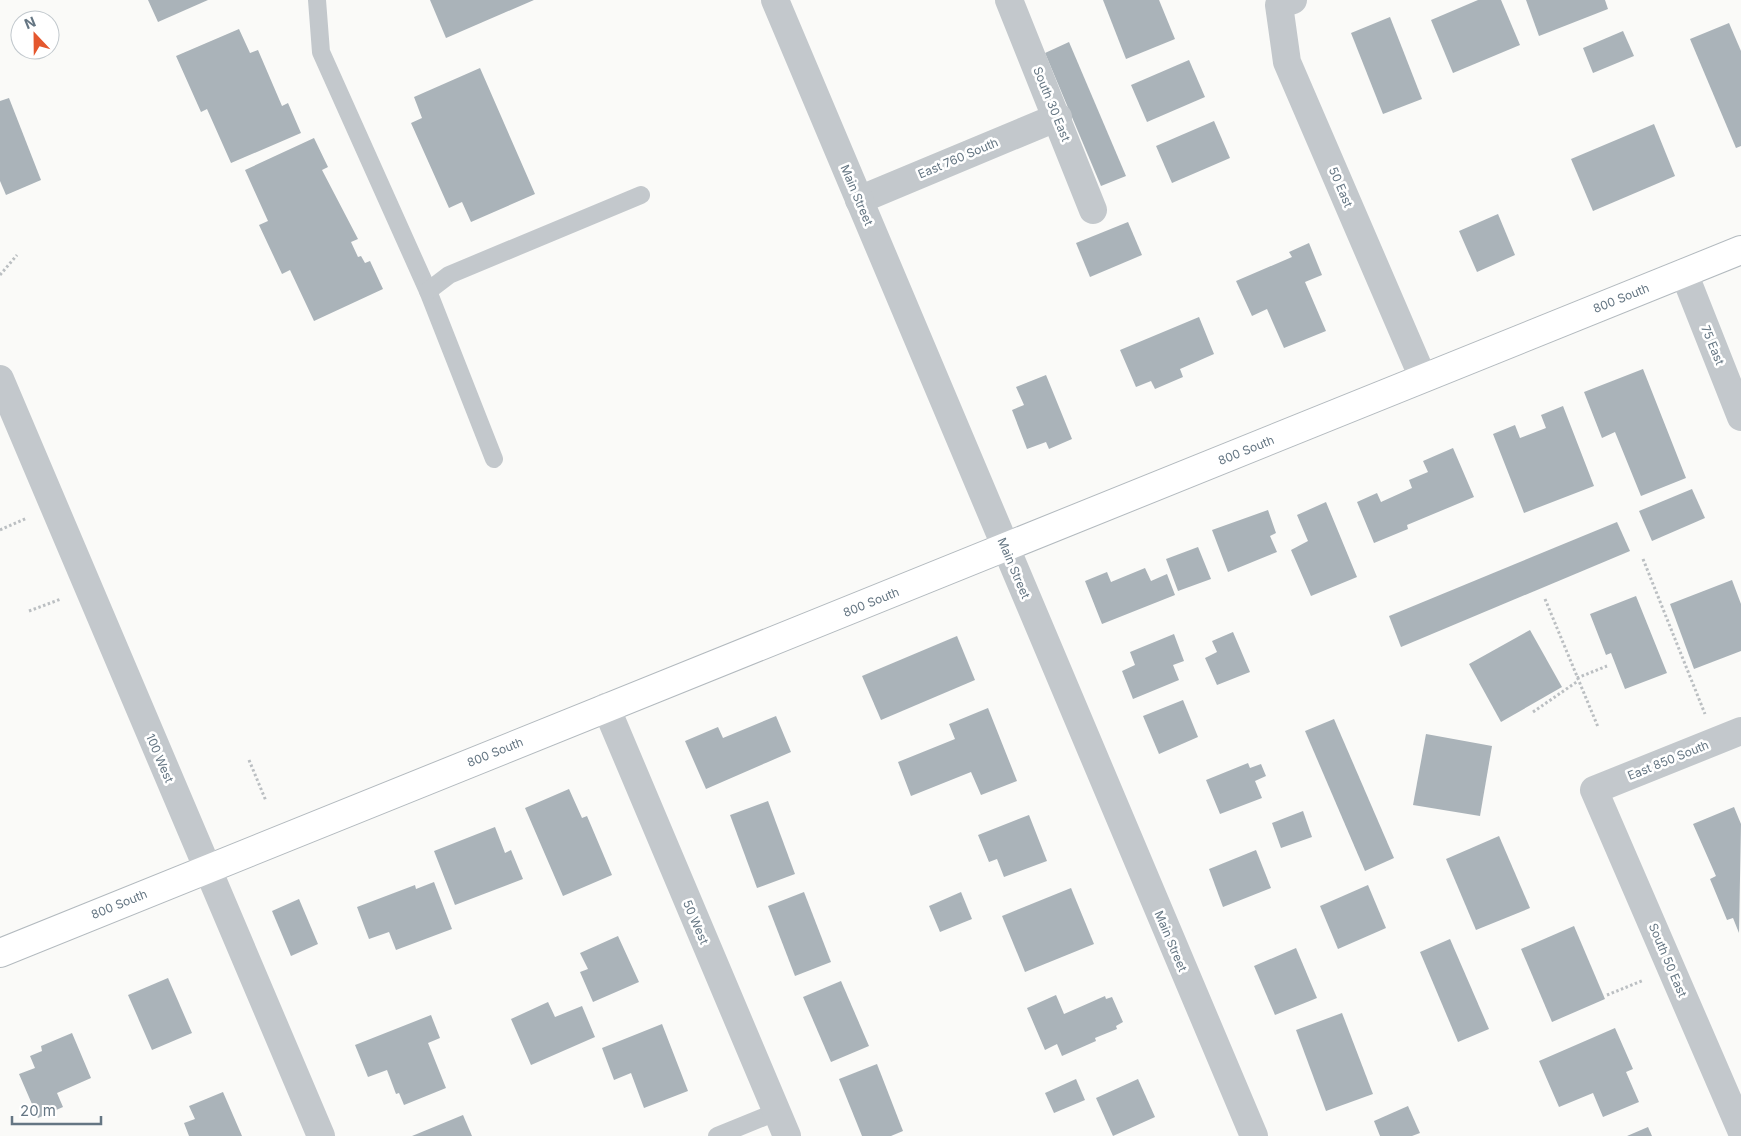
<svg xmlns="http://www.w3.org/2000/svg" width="1741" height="1136" font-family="Inter,sans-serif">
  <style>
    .building { fill: #aab3b9 }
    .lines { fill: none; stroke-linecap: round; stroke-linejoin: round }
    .secondary-casing { stroke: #b3babf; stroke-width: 30 }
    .path { stroke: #bbbfc2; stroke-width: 3; stroke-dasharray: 2.5 2.5; stroke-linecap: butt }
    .service { stroke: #c3c8cc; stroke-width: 18 }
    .minor { stroke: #c3c8cc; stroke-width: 28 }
    .tertiary { stroke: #c3c8cc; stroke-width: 28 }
    .secondary { stroke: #fff; stroke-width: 28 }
    .labels { text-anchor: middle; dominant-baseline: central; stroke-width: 5; stroke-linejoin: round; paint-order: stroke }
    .street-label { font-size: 12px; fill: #657683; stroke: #fff }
  </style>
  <rect width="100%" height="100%" fill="#fafaf8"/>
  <!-- building -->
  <g class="building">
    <path d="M 148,0 L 208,0 L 158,22 Z"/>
    <path d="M 430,0 L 534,0 L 446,38 Z"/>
    <path d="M 1103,0 L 1159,0 L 1175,39 L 1126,59 Z"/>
    <path d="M 1478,0 L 1501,0 L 1520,45 L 1453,73 L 1431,20 Z"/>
    <path d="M 1526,0 L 1605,0 L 1608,9 L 1539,36 Z"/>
    <path d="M 1390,17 L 1422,99 L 1383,114 L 1351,33 Z"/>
    <path d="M 1729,23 L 1741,51 L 1741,146 L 1736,148 L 1690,39 Z"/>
    <path d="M 239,29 L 250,53 L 258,50 L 282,106 L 288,103 L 301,133 L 231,163 L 207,109 L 201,112 L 176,56 Z"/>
    <path d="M 1623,31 L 1634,56 L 1593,73 L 1583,48 Z"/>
    <path d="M 1069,42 L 1126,176 L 1101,186 L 1045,53 Z"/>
    <path d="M 1189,60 L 1205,97 L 1147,122 L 1131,85 Z"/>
    <path d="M 480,68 L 535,194 L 471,222 L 462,202 L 449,208 L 411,123 L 422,118 L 414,97 Z"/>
    <path d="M 9,98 L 41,180 L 6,195 L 0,181 L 0,101 Z"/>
    <path d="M 1214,121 L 1230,158 L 1172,183 L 1156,146 Z"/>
    <path d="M 1654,124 L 1675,176 L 1593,211 L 1571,159 Z"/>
    <path d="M 314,138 L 328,167 L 322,170 L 358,239 L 351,242 L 358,257 L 361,256 L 365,263 L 370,261 L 383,289 L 314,321 L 290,270 L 282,274 L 259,225 L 268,221 L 245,170 Z"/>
    <path d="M 1498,214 L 1515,255 L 1477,272 L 1459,231 Z"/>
    <path d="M 1128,222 L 1142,255 L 1090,277 L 1076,243 Z"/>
    <path d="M 1309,243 L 1322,275 L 1305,282 L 1326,331 L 1284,348 L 1267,309 L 1252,316 L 1236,281 L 1292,257 L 1289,252 Z"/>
    <path d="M 1199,317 L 1214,354 L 1180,369 L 1183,377 L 1155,389 L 1151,381 L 1136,387 L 1120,350 Z"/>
    <path d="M 1643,369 L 1686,478 L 1641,496 L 1615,432 L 1602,438 L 1584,392 Z"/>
    <path d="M 1046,375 L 1072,439 L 1049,449 L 1046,442 L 1027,449 L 1012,410 L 1024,405 L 1016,387 Z"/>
    <path d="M 1563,406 L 1594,486 L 1524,513 L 1493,434 L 1515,425 L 1520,438 L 1546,428 L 1541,415 Z"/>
    <path d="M 1453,448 L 1474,497 L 1407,525 L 1408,529 L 1374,543 L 1357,502 L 1377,493 L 1381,502 L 1412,488 L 1409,480 L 1428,472 L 1423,461 Z"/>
    <path d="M 1692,489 L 1705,518 L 1652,541 L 1639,511 Z"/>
    <path d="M 1326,502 L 1357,577 L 1311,596 L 1291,550 L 1308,541 L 1297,515 Z"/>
    <path d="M 1268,510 L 1276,533 L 1270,536 L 1277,552 L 1228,572 L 1212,530 Z"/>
    <path d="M 1617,522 L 1630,551 L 1401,647 L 1389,616 Z"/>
    <path d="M 1198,547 L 1211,579 L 1178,591 L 1166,559 Z"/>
    <path d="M 1145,568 L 1151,581 L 1167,574 L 1175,595 L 1102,624 L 1085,581 L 1107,572 L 1111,582 Z"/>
    <path d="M 1732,580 L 1741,604 L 1741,651 L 1694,669 L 1670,604 Z"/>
    <path d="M 1636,596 L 1667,673 L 1625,689 L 1611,653 L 1606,655 L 1590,614 Z"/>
    <path d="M 1530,630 L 1562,687 L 1501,722 L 1469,664 Z"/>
    <path d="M 1233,632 L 1250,672 L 1217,685 L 1205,658 L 1217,652 L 1212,641 Z"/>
    <path d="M 1174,634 L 1184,661 L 1173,665 L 1179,680 L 1133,699 L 1122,671 L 1135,665 L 1130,652 Z"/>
    <path d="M 957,636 L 975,680 L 881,720 L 862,676 Z"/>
    <path d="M 1183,700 L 1198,737 L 1159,754 L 1143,716 Z"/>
    <path d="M 988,708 L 1017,781 L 981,795 L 971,772 L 911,796 L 898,762 L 955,739 L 949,724 Z"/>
    <path d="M 776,716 L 791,752 L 706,789 L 685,741 L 718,727 L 723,738 Z"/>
    <path d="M 1334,719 L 1394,858 L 1365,871 L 1305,731 Z"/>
    <path d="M 1426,734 L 1492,746 L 1480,816 L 1413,805 Z"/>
    <path d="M 1248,763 L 1250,768 L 1261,764 L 1266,776 L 1255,781 L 1262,798 L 1220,814 L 1206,780 Z"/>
    <path d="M 569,789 L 582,818 L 587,816 L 612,875 L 563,896 L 525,808 Z"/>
    <path d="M 768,801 L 795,874 L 757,888 L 730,815 Z"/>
    <path d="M 1734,807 L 1741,824 L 1739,933 L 1733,918 L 1727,920 L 1710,879 L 1716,876 L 1693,824 Z"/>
    <path d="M 1303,811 L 1312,837 L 1281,848 L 1272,823 Z"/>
    <path d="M 1029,815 L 1047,861 L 1004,877 L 997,859 L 989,862 L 978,835 Z"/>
    <path d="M 495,827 L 505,853 L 511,850 L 523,879 L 455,905 L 434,851 Z"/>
    <path d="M 1499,836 L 1530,908 L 1476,930 L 1446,859 Z"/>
    <path d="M 1256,850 L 1271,888 L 1223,907 L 1209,869 Z"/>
    <path d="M 434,882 L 452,929 L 396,950 L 389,932 L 369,939 L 357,907 L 415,885 L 416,889 Z"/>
    <path d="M 1368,885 L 1386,928 L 1338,949 L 1320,906 Z"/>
    <path d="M 1071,888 L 1094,944 L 1025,972 L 1002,916 Z"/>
    <path d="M 804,892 L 831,962 L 795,976 L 768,906 Z"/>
    <path d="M 961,892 L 972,919 L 940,932 L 929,906 Z"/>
    <path d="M 299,899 L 318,944 L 291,956 L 272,911 Z"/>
    <path d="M 1574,926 L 1605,999 L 1552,1022 L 1521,949 Z"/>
    <path d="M 618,936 L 639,982 L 593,1002 L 580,972 L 588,969 L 580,953 Z"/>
    <path d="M 1450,939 L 1489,1029 L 1458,1042 L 1420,952 Z"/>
    <path d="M 1296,948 L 1317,998 L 1275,1015 L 1254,966 Z"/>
    <path d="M 168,978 L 192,1033 L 152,1050 L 128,995 Z"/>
    <path d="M 841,981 L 869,1046 L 831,1062 L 803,997 Z"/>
    <path d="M 1056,995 L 1064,1014 L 1105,996 L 1106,999 L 1112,997 L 1123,1022 L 1116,1026 L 1117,1029 L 1095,1038 L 1096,1041 L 1062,1056 L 1057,1044 L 1045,1050 L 1027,1008 Z"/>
    <path d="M 548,1002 L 555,1017 L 582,1006 L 595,1037 L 531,1065 L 511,1019 Z"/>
    <path d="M 1342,1013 L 1373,1094 L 1326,1111 L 1296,1030 Z"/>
    <path d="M 431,1015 L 440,1038 L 428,1043 L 446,1088 L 404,1105 L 399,1093 L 396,1094 L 387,1070 L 368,1077 L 355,1045 Z"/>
    <path d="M 662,1024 L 688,1091 L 644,1108 L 631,1073 L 614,1080 L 602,1048 Z"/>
    <path d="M 1615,1028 L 1633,1069 L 1626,1072 L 1639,1102 L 1603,1117 L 1593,1093 L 1559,1107 L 1539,1061 Z"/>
    <path d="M 72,1033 L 91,1078 L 57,1093 L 63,1107 L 38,1118 L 19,1074 L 35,1068 L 30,1056 L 42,1051 L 41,1046 Z"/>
    <path d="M 877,1064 L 903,1131 L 891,1136 L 862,1136 L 839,1079 Z"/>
    <path d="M 1076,1079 L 1085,1100 L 1054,1113 L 1045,1093 Z"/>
    <path d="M 1138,1079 L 1155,1117 L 1113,1136 L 1096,1098 Z"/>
    <path d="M 223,1092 L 242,1136 L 189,1136 L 184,1123 L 195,1119 L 189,1106 Z"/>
    <path d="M 1408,1106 L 1420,1133 L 1412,1136 L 1380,1136 L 1374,1121 Z"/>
    <path d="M 463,1115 L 472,1136 L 412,1136 Z"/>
    <path d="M 1648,1127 L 1652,1136 L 1627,1136 Z"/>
  </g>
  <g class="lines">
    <defs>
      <path id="secondary" d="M 0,953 L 1741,250"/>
    </defs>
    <!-- secondary casing -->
    <use href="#secondary" class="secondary-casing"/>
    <!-- path -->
    <g class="path">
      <path d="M 0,275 L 17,255"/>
      <path d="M 0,530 L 27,518"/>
      <path d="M 1643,559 L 1705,714"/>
      <path d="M 1545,599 L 1598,727"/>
      <path d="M 29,611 L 61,599"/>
      <path d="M 1577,678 L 1607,666"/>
      <path d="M 1533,712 L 1578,681"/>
      <path d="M 249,760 L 266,801"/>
      <path d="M 1607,995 L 1644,980"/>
    </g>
    <!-- service -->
    <g class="service">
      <path d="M 317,0 L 321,52 L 428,291 L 494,459"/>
      <path d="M 428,291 L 449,275 L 641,195"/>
      <path d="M 717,1136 L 776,1112"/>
    </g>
    <!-- minor -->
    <g class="minor">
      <path d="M 1009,0 L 1093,210"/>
      <path d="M 1293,0 L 1279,5 L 1287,62 L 1423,378"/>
      <path d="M 859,200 L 1058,117"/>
      <path d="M 1684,273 L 1741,417"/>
      <path d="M 0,379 L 321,1136"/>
      <path d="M 606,707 L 787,1136"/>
      <path d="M 1741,731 L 1594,790 L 1741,1130"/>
    </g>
    <!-- tertiary -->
    <path class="tertiary" d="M 775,0 L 1254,1136"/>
    <!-- secondary -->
    <use href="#secondary" class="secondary"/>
  </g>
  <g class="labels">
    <!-- street labels -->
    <g class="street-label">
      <text transform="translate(1052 104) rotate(68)">South 30 East</text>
      <text transform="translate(958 158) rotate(-23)">East 760 South</text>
      <text transform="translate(1341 187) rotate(67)">50 East</text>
      <text transform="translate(857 195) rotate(67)">Main Street</text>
      <text transform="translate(1621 298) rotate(-22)">800 South</text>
      <text transform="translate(1713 345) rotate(68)">75 East</text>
      <text transform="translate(1246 450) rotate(-22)">800 South</text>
      <text transform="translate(1014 568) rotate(67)">Main Street</text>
      <text transform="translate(871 602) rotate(-22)">800 South</text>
      <text transform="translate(495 752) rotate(-22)">800 South</text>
      <text transform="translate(160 758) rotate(67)">100 West</text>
      <text transform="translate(1668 760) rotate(-22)">East 850 South</text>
      <text transform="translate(119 904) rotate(-22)">800 South</text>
      <text transform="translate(696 922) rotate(67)">50 West</text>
      <text transform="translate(1171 941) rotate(67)">Main Street</text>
      <text transform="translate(1668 960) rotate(67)">South 50 East</text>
    </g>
  </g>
  <!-- north arrow -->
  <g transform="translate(35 35) rotate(338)"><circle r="24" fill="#ffffff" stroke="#c1c8cd"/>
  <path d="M0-4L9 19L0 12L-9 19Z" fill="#e4572e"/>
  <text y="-8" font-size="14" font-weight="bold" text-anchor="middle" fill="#657683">N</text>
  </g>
  <!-- scale -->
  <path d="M12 1116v8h89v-8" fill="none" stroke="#657683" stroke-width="2.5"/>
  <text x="20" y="1116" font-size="15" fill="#657683" stroke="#ffffff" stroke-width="4" paint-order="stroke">20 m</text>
</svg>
